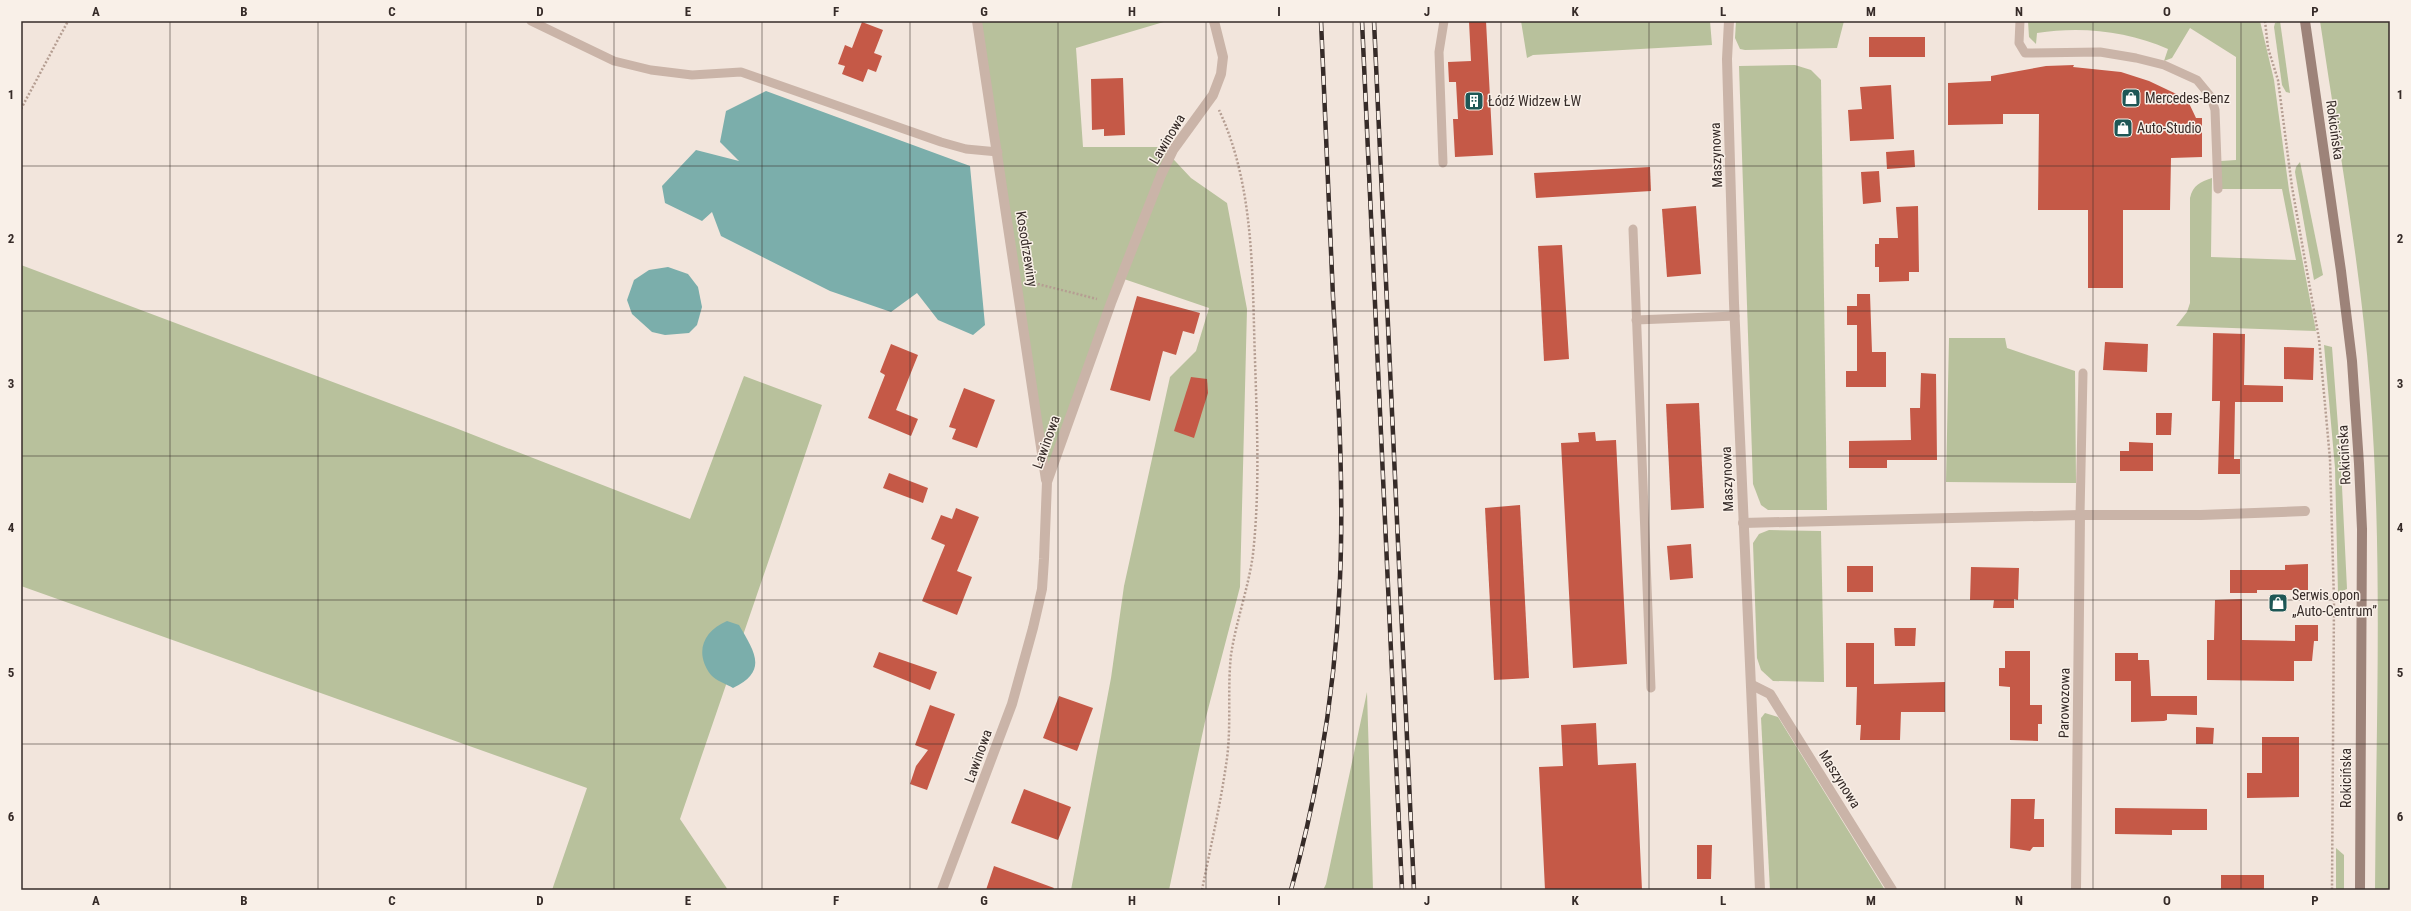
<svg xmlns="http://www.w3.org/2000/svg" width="2411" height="911" font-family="'Roboto Condensed',sans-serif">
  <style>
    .green { fill: #b8c19c }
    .water { fill: #7baeab }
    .building { fill: #c55947 }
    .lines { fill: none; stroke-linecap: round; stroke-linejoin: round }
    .path { stroke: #b59e92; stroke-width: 2.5; stroke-dasharray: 2 2; stroke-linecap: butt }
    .service { stroke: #cab4a8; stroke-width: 9 }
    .minor { stroke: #cab4a8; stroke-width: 10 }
    .secondary { stroke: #9d8379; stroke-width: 10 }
    .rail-casing { stroke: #362b28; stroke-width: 4.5 }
    .rail { stroke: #f9f0e8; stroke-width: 3; stroke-dasharray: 9; stroke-linecap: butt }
    .grid { fill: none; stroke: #362b28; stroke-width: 1; stroke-opacity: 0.55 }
    .labels { text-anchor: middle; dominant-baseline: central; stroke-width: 3; stroke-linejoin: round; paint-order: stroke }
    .poi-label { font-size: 14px; fill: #362b28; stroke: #f9f0e8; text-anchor: start }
    .street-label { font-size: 14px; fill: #362b28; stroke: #f9f0e8 }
    .neatline { fill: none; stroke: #362b28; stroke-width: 1.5 }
    .grid-label { font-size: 13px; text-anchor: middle; font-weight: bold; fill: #362b28 }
  </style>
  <rect width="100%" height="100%" fill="#f2e5dc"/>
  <!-- green -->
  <g class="green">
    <path d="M 977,21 L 1167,21 L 1076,48 L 1083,147 L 1162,147 L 1191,178 L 1227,203 L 1247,309 L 1240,587 L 1206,717 L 1169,890 L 1071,890 L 1111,678 L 1124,586 L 1170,377 L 1196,351 L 1209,308 L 1121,278 L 1047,482 Z"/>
    <path d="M 1521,21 L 1710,21 L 1712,45 L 1533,55 L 1527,58 Z"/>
    <path d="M 1736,21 L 1844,21 L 1837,48 L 1745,50 L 1740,49 L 1735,38 Z"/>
    <path d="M 2028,21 L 2260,21 L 2274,80 L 2289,190 L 2316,331 L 2176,326 L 2187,312 L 2190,303 L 2190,198 C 2193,185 2200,182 2212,178 L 2211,257 L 2296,260 L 2282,189 L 2221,189 L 2221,161 L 2236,160 L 2236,57 L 2190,28 L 2172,58 L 2164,61 L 2168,49 C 2128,31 2081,26 2037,33 L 2036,44 L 2029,37 Z"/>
    <path d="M 2280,21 L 2290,93 L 2286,92 L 2282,85 L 2274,27 L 2275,23 Z"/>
    <path d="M 2320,21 L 2390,21 L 2390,890 L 2375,890 C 2376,724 2383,556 2370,390 C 2361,267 2338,144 2320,21 Z"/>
    <path d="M 1795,65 L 1811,70 L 1821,80 L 1827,510 L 1768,510 L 1761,505 L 1753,484 L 1739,66 Z"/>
    <path d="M 2300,162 L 2323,275 L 2314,280 L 2295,172 L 2296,167 Z"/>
    <path d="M 21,265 L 453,427 L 690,519 L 744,376 L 822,405 L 680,819 L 728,890 L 552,890 L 587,788 L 21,586 Z"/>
    <path d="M 1949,338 L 2005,338 L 2007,348 L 2075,371 L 2076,483 L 1946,482 Z"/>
    <path d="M 2324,345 L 2332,347 L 2341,466 L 2347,589 L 2338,593 L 2335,468 Z"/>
    <path d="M 1769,530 L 1821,531 L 1824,682 L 1773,681 L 1761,670 L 1757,658 L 1753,543 L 1759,534 Z"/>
    <path d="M 1367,692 L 1373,890 L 1323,890 L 1326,884 Z"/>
    <path d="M 1765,713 L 1778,717 L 1885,890 L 1770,890 L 1761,718 Z"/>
    <path d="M 2336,848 L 2344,855 L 2344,890 L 2336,890 Z"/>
  </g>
  <!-- water -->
  <g class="water">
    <path d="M 766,91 L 970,166 L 985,325 L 973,335 L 938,320 L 917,293 L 891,312 L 830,291 L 721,236 L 712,212 L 702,221 L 665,203 L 662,186 L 696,150 L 739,161 L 720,142 L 726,111 Z"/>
    <path d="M 668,267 L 688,274 L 698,287 L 702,307 L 697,325 L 689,333 L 665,335 L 652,332 L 632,314 L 627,300 L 634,280 L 649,270 Z"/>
    <path d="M 727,621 L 739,625 C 754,651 769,671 733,688 C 727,684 716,681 711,675 C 694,653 703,631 727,621 Z"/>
  </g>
  <!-- building -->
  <g class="building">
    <path d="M 1469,21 L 1486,21 L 1493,155 L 1455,157 L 1453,119 L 1458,119 L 1456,82 L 1449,82 L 1448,62 L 1471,61 Z"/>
    <path d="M 862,22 L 883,30 L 874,53 L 882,56 L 876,72 L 868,69 L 863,82 L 842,74 L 845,66 L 838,64 L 845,45 L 852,48 Z"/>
    <rect x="1869" y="37" width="56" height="20"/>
    <path d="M 2074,65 L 2073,67 L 2121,72 L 2149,81 L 2187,99 L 2196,118 L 2202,118 L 2202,157 L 2171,158 L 2170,210 L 2123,210 L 2123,288 L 2088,288 L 2088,210 L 2038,210 L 2039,114 L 2003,114 L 2003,124 L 1948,125 L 1948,83 L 1991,81 L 1991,76 L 2046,66 Z"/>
    <path d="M 1123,78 L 1125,135 L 1104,136 L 1104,129 L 1092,130 L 1091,79 Z"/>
    <path d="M 1891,85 L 1894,139 L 1850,141 L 1848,110 L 1862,109 L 1860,87 Z"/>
    <path d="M 1914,150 L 1915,167 L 1887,169 L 1886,152 Z"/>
    <path d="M 1650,167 L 1651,191 L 1536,198 L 1534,173 Z"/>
    <path d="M 1879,171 L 1881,202 L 1863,204 L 1861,172 Z"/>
    <path d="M 1696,206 L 1701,274 L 1667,277 L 1662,209 Z"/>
    <path d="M 1918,206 L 1919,272 L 1909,272 L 1909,281 L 1879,282 L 1879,267 L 1875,267 L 1875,244 L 1879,244 L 1879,238 L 1898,238 L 1896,207 Z"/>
    <path d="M 1562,245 L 1569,359 L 1544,361 L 1538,246 Z"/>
    <path d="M 1857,294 L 1870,294 L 1872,352 L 1886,352 L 1886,387 L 1846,387 L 1846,371 L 1857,371 L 1857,325 L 1847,325 L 1847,306 L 1857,306 Z"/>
    <path d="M 1137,296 L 1200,313 L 1194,334 L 1183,331 L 1176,355 L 1163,351 L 1150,401 L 1110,390 Z"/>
    <path d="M 2213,333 L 2245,334 L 2244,385 L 2283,386 L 2283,402 L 2235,402 L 2234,459 L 2240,459 L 2240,474 L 2218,474 L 2220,401 L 2212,401 Z"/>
    <path d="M 2105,342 L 2148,344 L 2147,372 L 2103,370 Z"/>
    <path d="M 891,344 L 918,355 L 896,410 L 918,419 L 911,436 L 868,418 L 885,375 L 880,372 Z"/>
    <path d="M 2284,347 L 2314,348 L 2313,380 L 2284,379 Z"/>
    <path d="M 1921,373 L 1936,374 L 1937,460 L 1887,460 L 1887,468 L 1849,468 L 1849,441 L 1911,440 L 1910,408 L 1920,408 Z"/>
    <path d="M 1191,377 L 1207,379 L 1208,393 L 1194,438 L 1174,431 Z"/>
    <path d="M 964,388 L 995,400 L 977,448 L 952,439 L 956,429 L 949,427 Z"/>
    <path d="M 1699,403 L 1704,508 L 1671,510 L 1666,404 Z"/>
    <path d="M 2156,413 L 2172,413 L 2171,435 L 2156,435 Z"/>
    <path d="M 1595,432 L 1596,441 L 1616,440 L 1627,664 L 1573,668 L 1561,443 L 1579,442 L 1578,433 Z"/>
    <path d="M 2129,442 L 2153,443 L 2153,471 L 2120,471 L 2120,451 L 2129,451 Z"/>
    <path d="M 889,473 L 928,488 L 923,503 L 883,488 Z"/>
    <path d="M 1520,505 L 1529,678 L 1494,680 L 1485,508 Z"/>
    <path d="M 956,508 L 979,517 L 957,571 L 972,577 L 957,615 L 922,601 L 945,545 L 931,539 L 941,515 L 952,519 Z"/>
    <path d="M 1691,544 L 1693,578 L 1670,580 L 1667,546 Z"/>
    <path d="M 2308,564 L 2308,590 L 2257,590 L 2257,593 L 2230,593 L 2230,570 L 2285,570 L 2285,565 Z"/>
    <rect x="1847" y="566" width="26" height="26"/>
    <path d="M 1971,567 L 2019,568 L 2018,600 L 2014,599 L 2014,608 L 1993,608 L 1994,600 L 1970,600 Z"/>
    <path d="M 2242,599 L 2242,640 L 2295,641 L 2295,625 L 2318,625 L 2318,641 L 2314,641 L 2312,661 L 2294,661 L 2294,681 L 2207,680 L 2207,640 L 2214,640 L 2215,600 Z"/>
    <path d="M 1894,628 L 1916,628 L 1915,646 L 1895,646 Z"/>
    <path d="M 1846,643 L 1874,643 L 1874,684 L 1945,682 L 1945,712 L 1901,712 L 1900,740 L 1860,740 L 1861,725 L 1856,725 L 1857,687 L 1846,687 Z"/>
    <path d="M 2005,651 L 2030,651 L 2030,705 L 2042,705 L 2042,724 L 2038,724 L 2038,741 L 2010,740 L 2010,687 L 1999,686 L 1999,668 L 2005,668 Z"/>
    <path d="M 879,652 L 937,672 L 930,690 L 873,667 Z"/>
    <path d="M 2115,653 L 2138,653 L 2138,660 L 2149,660 L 2151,696 L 2197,696 L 2197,715 L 2167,714 L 2167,720 L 2164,721 L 2131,722 L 2131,681 L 2115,681 Z"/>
    <path d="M 1059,696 L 1093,708 L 1077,751 L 1043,738 Z"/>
    <path d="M 930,705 L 955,714 L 927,790 L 910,784 L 916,766 L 928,750 L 915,745 Z"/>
    <path d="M 1596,723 L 1598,765 L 1636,763 L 1642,890 L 1545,890 L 1539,767 L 1563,766 L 1561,725 Z"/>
    <path d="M 2196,727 L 2214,728 L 2213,744 L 2196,744 Z"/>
    <path d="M 2262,737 L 2299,737 L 2299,797 L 2247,798 L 2247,773 L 2262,773 Z"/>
    <path d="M 1024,789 L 1071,807 L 1058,840 L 1011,823 Z"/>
    <path d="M 2011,799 L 2035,799 L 2034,819 L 2044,819 L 2044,847 L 2033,847 L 2030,851 L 2010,848 Z"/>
    <path d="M 2115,808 L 2207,809 L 2207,830 L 2172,830 L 2172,835 L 2115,834 Z"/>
    <path d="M 1697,845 L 1712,845 L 1711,879 L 1697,879 Z"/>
    <path d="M 994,866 L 1054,888 L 1053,890 L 986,890 Z"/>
    <rect x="2221" y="875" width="43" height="15"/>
  </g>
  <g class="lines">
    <!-- path -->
    <g class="path">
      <path d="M 2265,21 L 2268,48 L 2278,80 L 2292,187 L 2319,339 L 2330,459 L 2334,601 L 2332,890"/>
      <path d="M 21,109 L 68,21"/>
      <path d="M 1030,282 L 1097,299"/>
      <path d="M 1202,890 C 1210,849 1220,807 1226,765 C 1232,729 1227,691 1231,655 C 1236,621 1249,586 1253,554 C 1260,489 1257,425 1255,360 C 1252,276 1255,187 1219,110"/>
    </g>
    <!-- service -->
    <g class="service">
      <path d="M 531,21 L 614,61 L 651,70 L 692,75 L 741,72 L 941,142 L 966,149 L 998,152"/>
      <path d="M 2020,21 L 2019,43 L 2025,53 L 2100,52 L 2136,58 L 2164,65 L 2197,80 L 2211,97 L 2215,110 L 2218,189"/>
      <path d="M 1443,163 L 1439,52 L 1444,21"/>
      <path d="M 1633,229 L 1651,688"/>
      <path d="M 1636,320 L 1735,316"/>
      <path d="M 2080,515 L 2083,373"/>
    </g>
    <!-- minor -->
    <g class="minor">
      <path d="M 977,21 L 1046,480"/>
      <path d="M 1729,21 L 1727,59 L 1734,303 L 1760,890"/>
      <path d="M 1743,523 L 2080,515 L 2201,515 L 2305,511"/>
      <path d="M 1752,685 L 1770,694 L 1892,890"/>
      <path d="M 942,890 L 1012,704 L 1033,628 L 1042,589 L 1044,559 L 1047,482 L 1111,303 L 1161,175 L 1173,150 L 1213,95 L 1221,74 L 1223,57 L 1214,21"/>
      <path d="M 2076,890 L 2080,515"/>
    </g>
    <!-- secondary -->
    <path class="secondary" d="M 2305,21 L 2341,271 L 2352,361 L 2359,464 L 2362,529 L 2360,890"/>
    <defs>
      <g id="rail">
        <path d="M 1362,21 L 1402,890"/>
        <path d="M 1374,21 L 1414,890"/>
        <path d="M 1291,890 C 1319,789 1336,683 1340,578 C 1344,485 1338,391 1333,297 C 1329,205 1325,113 1321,21"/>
      </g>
    </defs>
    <!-- rail casing -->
    <use href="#rail" class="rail-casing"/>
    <!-- rail -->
    <use href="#rail" class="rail"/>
  </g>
  <!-- grid -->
  <path class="grid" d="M 170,21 L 170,890M 318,21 L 318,890M 466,21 L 466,890M 614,21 L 614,890M 762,21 L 762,890M 910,21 L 910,890M 1058,21 L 1058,890M 1206,21 L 1206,890M 1353,21 L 1353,890M 1501,21 L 1501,890M 1649,21 L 1649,890M 1797,21 L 1797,890M 1945,21 L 1945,890M 2093,21 L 2093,890M 2241,21 L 2241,890M 21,166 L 2390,166M 21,311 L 2390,311M 21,456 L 2390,456M 21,600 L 2390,600M 21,744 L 2390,744"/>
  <!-- icons -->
  <defs>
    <symbol id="shop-square" viewBox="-11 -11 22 22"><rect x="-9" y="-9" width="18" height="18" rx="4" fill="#1e5756" stroke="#f9f0e8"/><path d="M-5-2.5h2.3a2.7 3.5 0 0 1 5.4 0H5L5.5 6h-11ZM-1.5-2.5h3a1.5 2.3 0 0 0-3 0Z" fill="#fff"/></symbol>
    <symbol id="building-square" viewBox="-11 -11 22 22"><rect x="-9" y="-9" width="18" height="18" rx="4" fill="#1e5756" stroke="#f9f0e8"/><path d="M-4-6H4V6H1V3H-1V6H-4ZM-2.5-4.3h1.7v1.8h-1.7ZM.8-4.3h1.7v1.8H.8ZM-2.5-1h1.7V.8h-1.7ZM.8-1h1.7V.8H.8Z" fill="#fff"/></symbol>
  </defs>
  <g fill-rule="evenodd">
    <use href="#shop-square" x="2120" y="87" width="22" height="22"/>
    <use href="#building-square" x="1463" y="90" width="22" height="22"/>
    <use href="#shop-square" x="2112" y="117" width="22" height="22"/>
    <use href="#shop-square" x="2267" y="592" width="22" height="22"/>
  </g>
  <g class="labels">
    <!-- poi labels -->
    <g class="poi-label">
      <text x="2145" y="98">Mercedes-Benz</text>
      <text x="1488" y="101">Łódź Widzew ŁW</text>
      <text x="2137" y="128">Auto-Studio</text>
      <text x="2292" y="595">Serwis opon<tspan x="2292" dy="16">„Auto-Centrum”</tspan></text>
    </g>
    <!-- street labels -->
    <g class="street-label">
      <text transform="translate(2335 130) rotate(82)">Rokicińska</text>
      <text transform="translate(1167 139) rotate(-59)">Lawinowa</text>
      <text transform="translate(1716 155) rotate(-92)">Maszynowa</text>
      <text transform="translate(1027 249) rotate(81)">Kosodrzewiny</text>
      <text transform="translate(1046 442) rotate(-70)">Lawinowa</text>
      <text transform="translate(2344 455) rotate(-93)">Rokicińska</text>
      <text transform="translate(1727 479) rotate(-92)">Maszynowa</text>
      <text transform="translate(2064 703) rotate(-89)">Parowozowa</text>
      <text transform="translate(978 756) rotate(-70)">Lawinowa</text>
      <text transform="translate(2346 778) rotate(-90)">Rokicińska</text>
      <text transform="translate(1840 779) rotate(58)">Maszynowa</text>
    </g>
  </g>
  <!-- border -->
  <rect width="2411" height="911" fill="none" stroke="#f9f0e8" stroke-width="44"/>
  <rect x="22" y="22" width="2367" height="867" class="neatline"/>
  <g class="grid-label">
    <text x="96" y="16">A</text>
    <text x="244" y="16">B</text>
    <text x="392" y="16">C</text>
    <text x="540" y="16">D</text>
    <text x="688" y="16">E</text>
    <text x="836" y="16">F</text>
    <text x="984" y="16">G</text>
    <text x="1132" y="16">H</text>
    <text x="1279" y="16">I</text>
    <text x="1427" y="16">J</text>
    <text x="1575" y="16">K</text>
    <text x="1723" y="16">L</text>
    <text x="1871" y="16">M</text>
    <text x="2019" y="16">N</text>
    <text x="2167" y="16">O</text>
    <text x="2315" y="16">P</text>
    <text x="11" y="99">1</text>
    <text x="2400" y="99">1</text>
    <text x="11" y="243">2</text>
    <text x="2400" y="243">2</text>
    <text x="11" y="388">3</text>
    <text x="2400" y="388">3</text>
    <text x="11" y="532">4</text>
    <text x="2400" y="532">4</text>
    <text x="11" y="677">5</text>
    <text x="2400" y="677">5</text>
    <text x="11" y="821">6</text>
    <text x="2400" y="821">6</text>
    <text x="96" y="905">A</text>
    <text x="244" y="905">B</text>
    <text x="392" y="905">C</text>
    <text x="540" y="905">D</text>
    <text x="688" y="905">E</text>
    <text x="836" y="905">F</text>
    <text x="984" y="905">G</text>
    <text x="1132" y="905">H</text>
    <text x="1279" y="905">I</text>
    <text x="1427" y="905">J</text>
    <text x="1575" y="905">K</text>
    <text x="1723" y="905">L</text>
    <text x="1871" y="905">M</text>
    <text x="2019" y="905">N</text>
    <text x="2167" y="905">O</text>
    <text x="2315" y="905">P</text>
  </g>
</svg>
